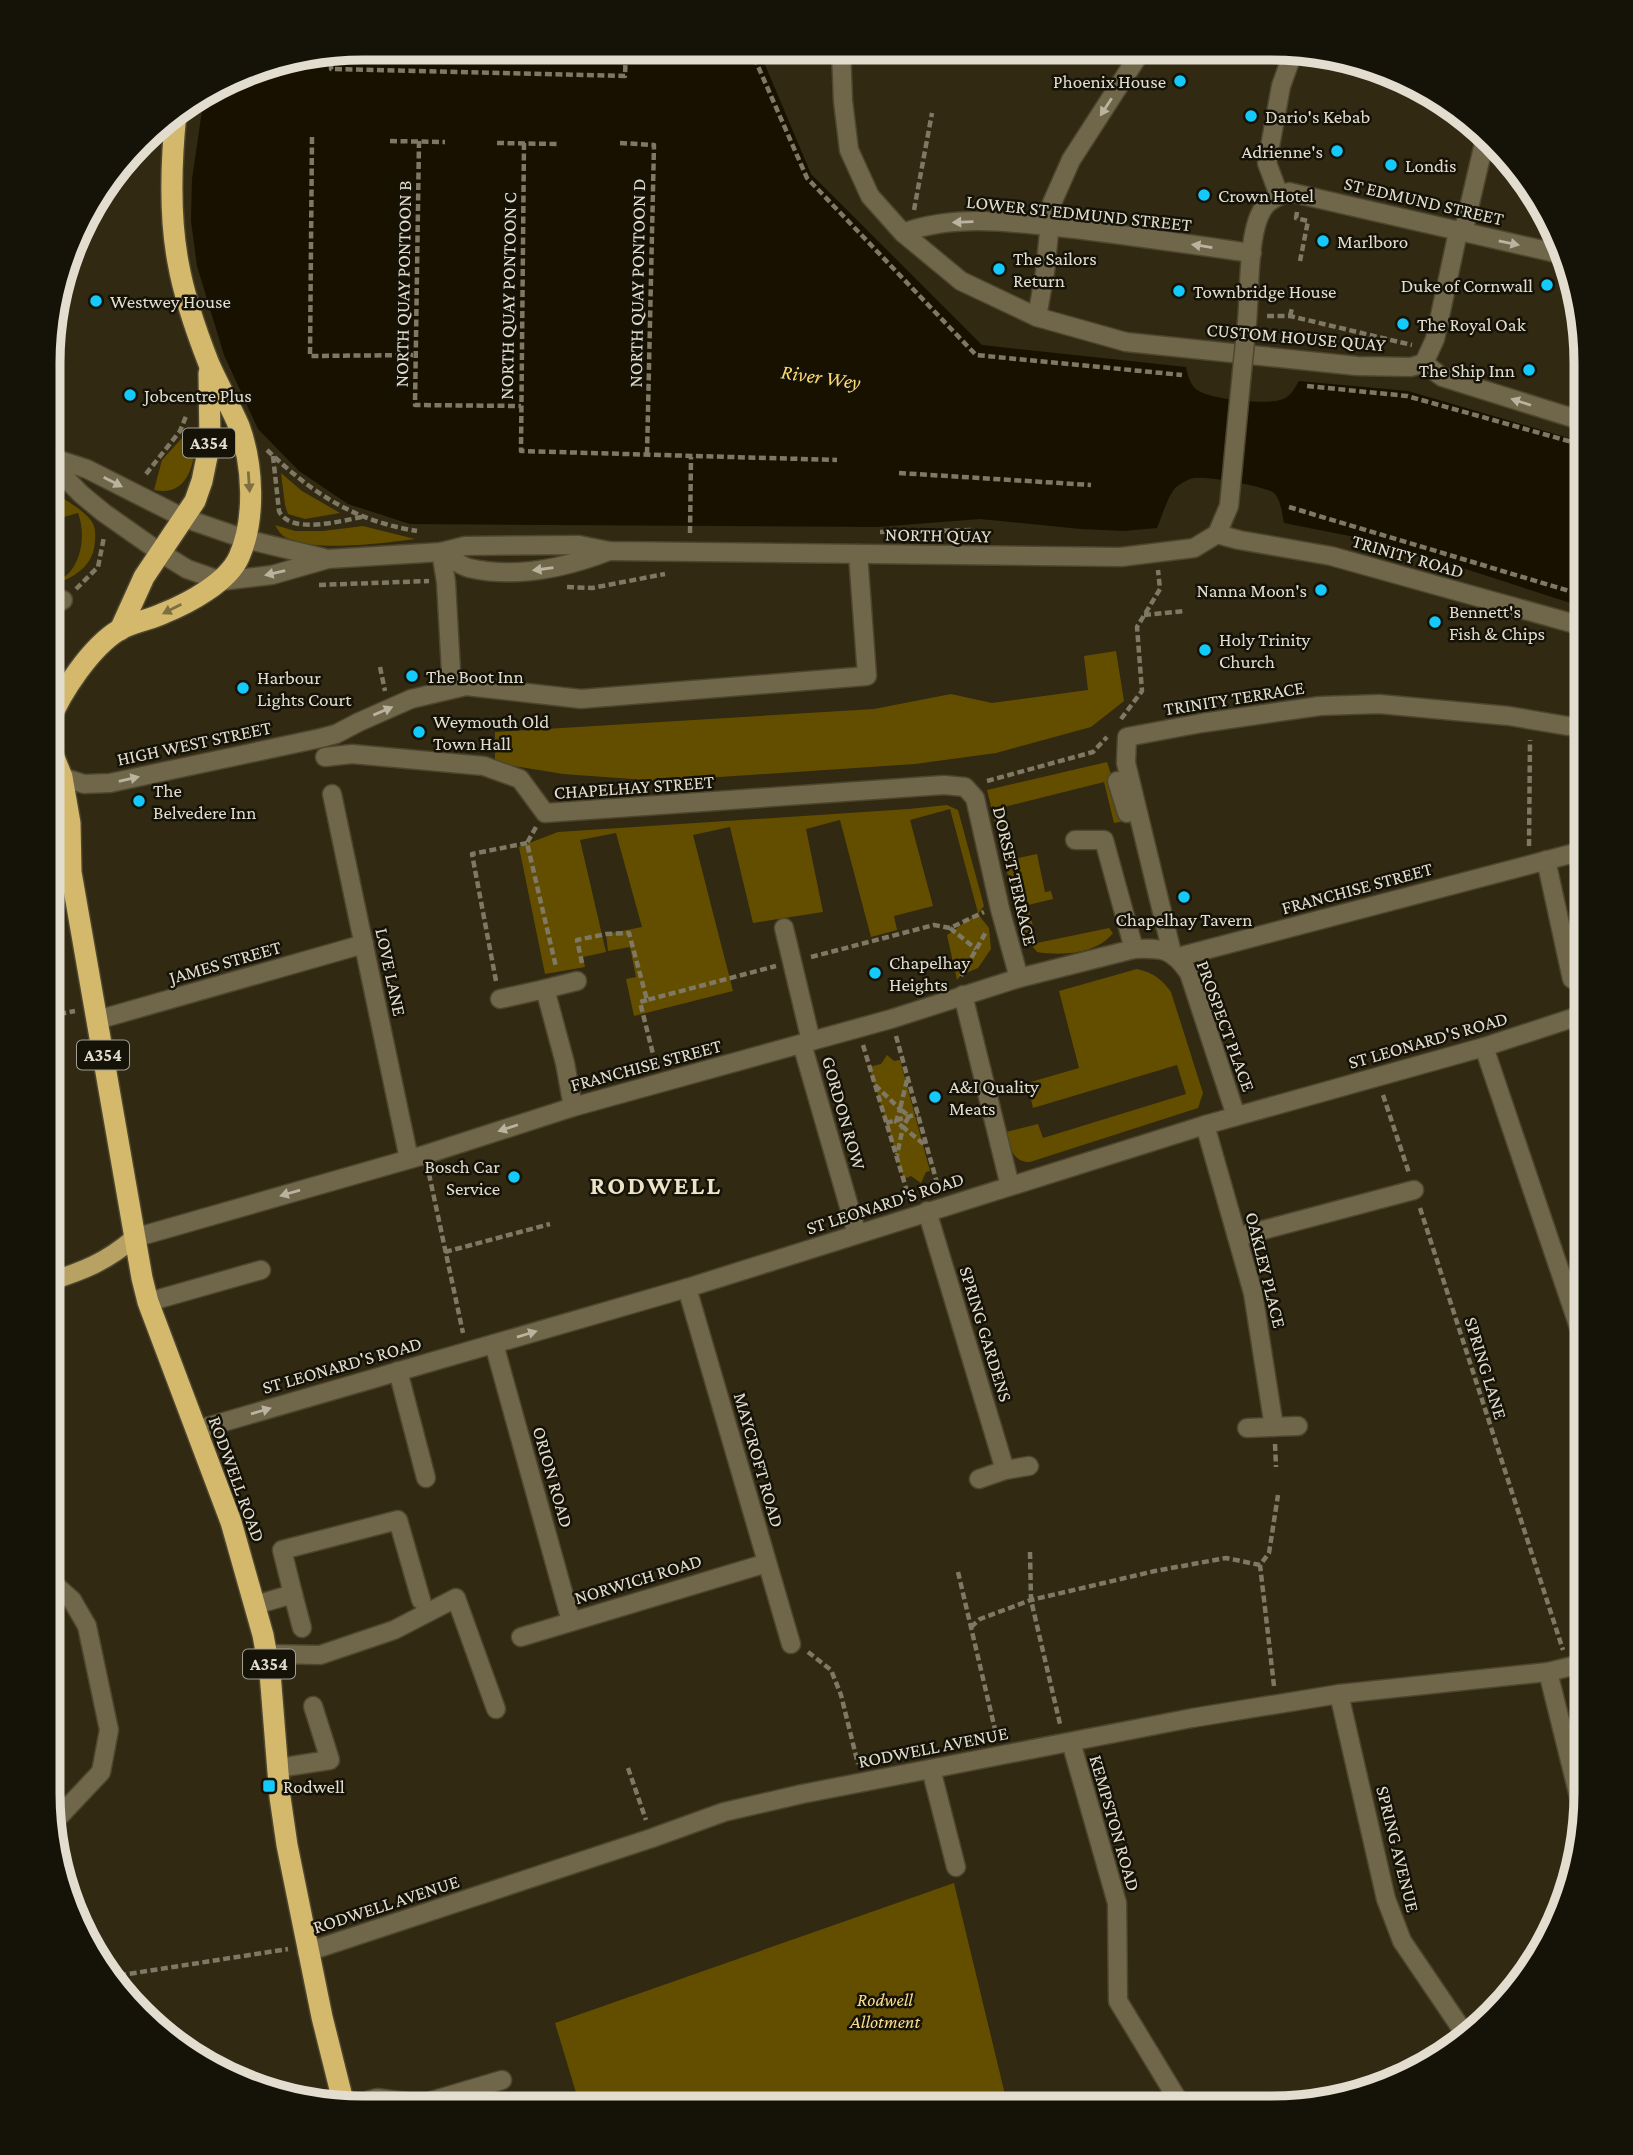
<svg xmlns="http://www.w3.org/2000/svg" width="1633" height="2155" font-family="'Crimson Pro',serif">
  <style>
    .green { fill: #634e00 }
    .water { fill: #191100 }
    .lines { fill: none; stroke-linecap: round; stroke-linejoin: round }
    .minor-casing { stroke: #4d462f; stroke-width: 21 }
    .major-casing { stroke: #4d462f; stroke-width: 21 }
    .highway-casing { stroke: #4d462f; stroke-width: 24 }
    .path { stroke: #7e7864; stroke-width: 4.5; stroke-dasharray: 7 3.5; stroke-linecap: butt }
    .minor { stroke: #706649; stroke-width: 18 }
    .major { stroke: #b8a263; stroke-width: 18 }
    .highway { stroke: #d4b96d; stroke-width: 21 }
    .minor-bridge-casing { stroke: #4d462f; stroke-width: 21; stroke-linecap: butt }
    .minor-bridge { stroke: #706649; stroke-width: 18 }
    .oneway { fill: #bab3a0 }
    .oneway2 { fill: #7e6e40 }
    .poi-dot { fill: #14cafb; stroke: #151208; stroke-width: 2.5 }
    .labels { text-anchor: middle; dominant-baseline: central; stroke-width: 5; stroke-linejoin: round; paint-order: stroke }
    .shield { fill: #151208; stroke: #a4a093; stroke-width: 2 }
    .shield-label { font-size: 18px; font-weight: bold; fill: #e2ddcf }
    .poi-label { font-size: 19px; fill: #e2ddcf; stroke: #151208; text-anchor: start }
    .street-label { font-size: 19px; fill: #e2ddcf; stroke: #151208 }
    .park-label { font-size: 19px; font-style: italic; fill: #fade8d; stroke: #151208 }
    .water-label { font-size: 21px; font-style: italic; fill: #fdd970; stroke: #151208 }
    .district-label { font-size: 26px; font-weight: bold; letter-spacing: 2px; fill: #ede3c7; stroke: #151208 }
    .rim { fill: none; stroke: #e2ddcf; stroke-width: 9 }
  </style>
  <rect width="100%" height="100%" fill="#312911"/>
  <!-- green -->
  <g class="green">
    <path d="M 190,437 L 196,440 C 194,466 187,497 154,490 L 162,460 L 182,438 Z"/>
    <path d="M 281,473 L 302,491 L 340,513 L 305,519 L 288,514 L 285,505 Z"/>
    <path d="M 50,490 C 61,498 76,505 86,515 C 94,522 96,529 95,539 C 95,567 73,578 50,586 C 55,582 64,578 69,573 C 83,557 85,532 78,513 L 57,519 L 50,507 Z"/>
    <path d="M 275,525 L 295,531 L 323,531 L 363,526 L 415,539 C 384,543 312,553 285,537 C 281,535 278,530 275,525 Z"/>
    <path d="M 1116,651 L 1124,701 L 1091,727 L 996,753 L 915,764 L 660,781 L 563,774 L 495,763 L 495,732 L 874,709 L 951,694 L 992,703 L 1088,690 L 1084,656 Z"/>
    <path d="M 1107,762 L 1126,821 L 1114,823 L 1104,782 L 1000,808 L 1013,859 L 1037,854 L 1045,892 L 1051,891 L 1053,899 L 1028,905 L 1037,943 L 1109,928 L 1113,933 C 1097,954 1062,956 1037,952 L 1022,933 L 987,790 Z"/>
    <path d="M 947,805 L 958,810 L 984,906 L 978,914 L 989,928 L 991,949 L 978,968 L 961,975 L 957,980 L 947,935 L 978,913 L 950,809 L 910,820 L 933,906 L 894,916 L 897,930 L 871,937 L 840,820 L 806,829 L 823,912 L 753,923 L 730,827 L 693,835 L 733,991 L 634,1016 L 626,979 L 636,977 L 630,947 L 608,951 L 606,934 L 642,927 L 616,833 L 580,840 L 606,952 L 583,957 L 585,967 L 545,974 L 519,847 L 558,832 L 909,809 Z"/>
    <path d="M 1137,969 C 1153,973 1161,978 1171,992 L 1203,1093 L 1198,1108 L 1030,1162 C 1012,1162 1010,1147 1006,1132 L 1038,1124 L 1043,1138 L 1186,1094 L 1177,1065 L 1033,1108 L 1027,1083 L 1079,1068 L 1059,991 Z"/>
    <path d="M 887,1055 L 894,1061 L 900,1060 L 930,1171 L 926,1172 L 921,1183 L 911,1176 L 904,1179 L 869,1067 L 881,1064 Z"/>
    <path d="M 954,1883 L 1008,2107 L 580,2106 L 555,2023 Z"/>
  </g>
  <!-- water -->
  <path class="water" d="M 362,47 L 758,48 L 811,174 L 982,345 L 1186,367 C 1188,376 1190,386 1199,391 C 1211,399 1266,405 1280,400 C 1291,397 1294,389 1299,381 L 1408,391 L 1586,443 L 1586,608 L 1385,543 L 1284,523 C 1282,513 1281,500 1274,493 C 1265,486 1206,476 1194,478 C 1188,479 1180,484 1175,488 C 1167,498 1162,516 1157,528 L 1124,531 L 1081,529 L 980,519 L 877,527 L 410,524 L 348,504 L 299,471 L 258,429 L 224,355 L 197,266 L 191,221 L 192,179 L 204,97 L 261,64 Z"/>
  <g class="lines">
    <defs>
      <g id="minor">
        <path d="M 841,49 L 843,101 L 849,150 L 870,196 L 903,233 L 961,281 L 1037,317 L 1126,342 L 1357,366 L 1411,367 L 1424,363"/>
        <path d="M 1279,195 L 1267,163 L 1281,86 L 1294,50"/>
        <path d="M 903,233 C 960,212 1024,224 1083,230 C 1139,237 1195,245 1252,253"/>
        <path d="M 1463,233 L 1486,135"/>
        <path d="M 1037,317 L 1045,272 L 1052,203 L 1071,160 L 1142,50"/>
        <path d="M 1247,322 C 1250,293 1247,228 1265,206 C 1271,199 1280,195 1289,192 L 1560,254"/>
        <path d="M 1424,363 L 1442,377 L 1586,422"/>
        <path d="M 1424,363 L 1435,339 L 1458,232"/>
        <path d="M 1578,420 L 1586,386"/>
        <path d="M 50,457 L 87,469 L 184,518 L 245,539 L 324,558"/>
        <path d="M 50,462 L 81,494 L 104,513 L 161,553 L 187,569 L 221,581 L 272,575 L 328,559 L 441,552 L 465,546 L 579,545 L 609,551 L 1121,557 L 1194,548 L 1217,534 L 1229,506 L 1242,371"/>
        <path d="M 1217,534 L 1239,540 L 1331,556 L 1586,627"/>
        <path d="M 441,552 C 449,557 460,566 469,568 C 516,579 565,568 609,551"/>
        <path d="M 441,552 L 446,582 L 452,689"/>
        <path d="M 49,607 L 63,600"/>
        <path d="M 325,757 L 352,754 L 484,766 L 520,779 L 545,813 L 944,785 L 965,787 L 975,798 L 1000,909 L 1019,978"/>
        <path d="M 62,777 L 84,784 L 110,783 L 321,738 L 336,734 L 359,722 L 411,699 L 466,686 L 581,699 L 867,676 L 858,554"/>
        <path d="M 1117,781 L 1127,813"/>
        <path d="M 332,794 L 409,1159"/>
        <path d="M 1075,840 L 1104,840 L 1134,949"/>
        <path d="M 1546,860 L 1572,979"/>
        <path d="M 784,928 L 811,1041"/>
        <path d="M 1172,953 L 1126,763 L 1127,737 L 1202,723 L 1320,706 L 1379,704 L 1509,716 L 1568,726"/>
        <path d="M 1178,957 L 1586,850"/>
        <path d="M 545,989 L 577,981"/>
        <path d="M 963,995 L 1010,1186"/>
        <path d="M 500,999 L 545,989 L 565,1063 L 573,1107"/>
        <path d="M 97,1020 L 364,944"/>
        <path d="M 802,1044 L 857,1234"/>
        <path d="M 1484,1047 L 1585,1345"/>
        <path d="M 1205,1125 L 1253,1293 L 1274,1427"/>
        <path d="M 927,1211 L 1005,1470"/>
        <path d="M 1237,1237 L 1414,1190"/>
        <path d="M 134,1238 L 424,1155 L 573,1107 L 891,1019 L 1019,978 L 1134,949 C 1162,948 1172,948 1189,973 L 1236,1116"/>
        <path d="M 687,1288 L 791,1644"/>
        <path d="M 148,1302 L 261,1270"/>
        <path d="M 494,1344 L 571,1621"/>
        <path d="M 398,1371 L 426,1478"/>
        <path d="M 1247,1428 L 1298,1426"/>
        <path d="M 196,1430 L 687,1288 L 1205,1125 L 1484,1047 L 1585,1014"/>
        <path d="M 979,1479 L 1005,1470 L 1029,1466"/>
        <path d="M 48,1583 L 54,1584 L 72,1600 L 87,1626 L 109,1730 L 101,1772 L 54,1822"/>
        <path d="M 293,1594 L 302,1628"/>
        <path d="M 255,1605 L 293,1594 L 282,1550 L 398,1520 L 421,1600"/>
        <path d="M 521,1637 L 767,1563"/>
        <path d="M 267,1654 L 320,1655 L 394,1630 L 456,1598 L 496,1709"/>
        <path d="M 1548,1672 L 1584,1817"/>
        <path d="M 1339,1694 L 1386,1899 L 1402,1941 L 1467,2037"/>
        <path d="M 1071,1742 L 1117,1903 L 1118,2001 L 1178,2100 L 1179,2107"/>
        <path d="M 278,1768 L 330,1760 L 313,1706"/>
        <path d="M 931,1769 L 956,1867"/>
        <path d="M 307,1952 L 652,1838 L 724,1812 L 802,1794 L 1192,1718 L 1339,1694 L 1548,1672 L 1585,1663"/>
        <path d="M 352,2105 L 377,2098 L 421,2104 L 502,2080"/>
      </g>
      <path id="major" d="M 48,1282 C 83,1271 106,1262 134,1238"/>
      <g id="highway">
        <path d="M 120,630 L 144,577 L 195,501 L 202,481 L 210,442 L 209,373"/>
        <path d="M 49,722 C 61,692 91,647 119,630 C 133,622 150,620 164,613 C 189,603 228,582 239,557 C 256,519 253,464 239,426 C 230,405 218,385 209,364 C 196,331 184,296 178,262 C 169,214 171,162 176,113"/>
        <path d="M 49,745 L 62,777 L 70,823 L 71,872 L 142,1278 L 148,1302 L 231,1522 L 263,1635 L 270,1673 L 280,1797 L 287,1845 L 322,2017 L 344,2105"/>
        <path d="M 49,822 L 67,863"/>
      </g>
    </defs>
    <!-- minor casing -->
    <use href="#minor" class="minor-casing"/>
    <!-- major casing -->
    <use href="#major" class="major-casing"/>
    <!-- highway casing -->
    <use href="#highway" class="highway-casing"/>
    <!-- path -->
    <g class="path">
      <path d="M 750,48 L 807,178 L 976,355 L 1182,375"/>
      <path d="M 332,52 L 331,69 L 625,76 L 626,48"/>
      <path d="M 312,137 L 310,356 L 415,355"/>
      <path d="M 390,141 L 445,142"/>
      <path d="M 419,141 L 415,405 L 521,406"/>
      <path d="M 497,143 L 557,144"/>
      <path d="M 524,143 L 521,451 L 837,460"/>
      <path d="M 620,143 L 654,145 L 647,455"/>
      <path d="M 914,210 L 932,113"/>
      <path d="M 1297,212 L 1296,218 L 1308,221 L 1300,261"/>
      <path d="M 1267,316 L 1290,316 L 1412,345"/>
      <path d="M 1290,316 L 1292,308"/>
      <path d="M 1307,386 L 1407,396 L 1572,442"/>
      <path d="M 267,450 C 312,493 354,521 417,531"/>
      <path d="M 273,456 L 279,511 C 290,535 340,521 362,517"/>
      <path d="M 899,473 L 1091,485"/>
      <path d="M 146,474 L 180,431 L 187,414"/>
      <path d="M 1289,507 L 1586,596"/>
      <path d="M 880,532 L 972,530 L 972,538"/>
      <path d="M 690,533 L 691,457"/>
      <path d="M 319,585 L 429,581"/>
      <path d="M 567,587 L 592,588 L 665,574"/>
      <path d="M 76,589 L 98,567 L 104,537"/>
      <path d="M 1144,615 L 1185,611"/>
      <path d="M 380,667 L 385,691"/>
      <path d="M 1121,719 L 1142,691 L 1137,627 L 1160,589 L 1158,570"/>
      <path d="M 987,781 L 1093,752 L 1107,737"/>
      <path d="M 536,827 L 527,843 L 556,967"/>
      <path d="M 1529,846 L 1530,740"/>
      <path d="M 950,928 L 976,949"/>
      <path d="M 811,957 L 934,925 L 950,928 L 984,912"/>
      <path d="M 582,963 L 577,940 L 606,934 L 629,933 L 647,1000 L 776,966"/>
      <path d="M 961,976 L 986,932"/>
      <path d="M 496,981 L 472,854 L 527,843"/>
      <path d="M 647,1000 L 640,1002 L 656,1066"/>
      <path d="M 49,1016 L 75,1011"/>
      <path d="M 896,1036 L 939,1190"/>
      <path d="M 863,1045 L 909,1198"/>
      <path d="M 907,1080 L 900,1109 L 909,1116 L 903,1127 L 926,1146"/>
      <path d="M 875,1085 L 900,1109 L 896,1122 L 903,1127 L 897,1155"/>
      <path d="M 1383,1095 L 1409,1173"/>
      <path d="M 886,1123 L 918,1114"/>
      <path d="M 429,1174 L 463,1333"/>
      <path d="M 1420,1208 L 1563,1650"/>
      <path d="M 445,1252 L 550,1224"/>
      <path d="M 1275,1444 L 1276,1467"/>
      <path d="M 1030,1552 L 1031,1600 L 1060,1724"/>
      <path d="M 958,1572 L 997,1738"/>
      <path d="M 971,1627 L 980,1619 L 1031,1600 L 1155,1571 L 1226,1558 L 1260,1565"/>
      <path d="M 808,1652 L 831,1670 L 841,1695 L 858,1764"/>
      <path d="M 1274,1686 L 1260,1565 L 1269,1553 L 1278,1495"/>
      <path d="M 628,1768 L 646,1820"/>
      <path d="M 109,1977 L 288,1949"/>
    </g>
    <!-- minor -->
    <use href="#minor" class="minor"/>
    <!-- major -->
    <use href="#major" class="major"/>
    <!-- highway -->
    <use href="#highway" class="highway"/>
    <defs>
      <path id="minor-bridge" d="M 1242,371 L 1247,322"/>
    </defs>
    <!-- minor-bridge casing -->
    <use href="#minor-bridge" class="minor-bridge-casing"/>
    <!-- minor-bridge -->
    <use href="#minor-bridge" class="minor-bridge"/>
  </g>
  <!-- one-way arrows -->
  <defs><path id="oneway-solid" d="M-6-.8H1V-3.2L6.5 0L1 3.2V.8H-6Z" transform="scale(1.75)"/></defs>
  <g class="oneway">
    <use href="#oneway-solid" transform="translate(1106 107) rotate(123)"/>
    <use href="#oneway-solid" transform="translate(963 222) rotate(178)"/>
    <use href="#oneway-solid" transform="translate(1509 243) rotate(12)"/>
    <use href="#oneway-solid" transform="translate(1202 246) rotate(-171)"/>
    <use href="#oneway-solid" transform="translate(1521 402) rotate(-162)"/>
    <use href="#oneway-solid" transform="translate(113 482) rotate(27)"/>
    <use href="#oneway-solid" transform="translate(543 569) rotate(172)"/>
    <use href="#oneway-solid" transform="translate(275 573) rotate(167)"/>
    <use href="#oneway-solid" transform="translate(383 711) rotate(-23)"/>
    <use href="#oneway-solid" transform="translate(129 779) rotate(-13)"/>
    <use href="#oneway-solid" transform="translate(508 1128) rotate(162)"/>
    <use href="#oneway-solid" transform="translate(290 1193) rotate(164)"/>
    <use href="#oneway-solid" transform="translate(527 1334) rotate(-17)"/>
    <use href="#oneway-solid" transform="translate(261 1411) rotate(-16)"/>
  </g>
  <g class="oneway2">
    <use href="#oneway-solid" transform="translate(249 482) rotate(86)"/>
    <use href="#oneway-solid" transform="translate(172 609) rotate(153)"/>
  </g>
  <!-- markers -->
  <g class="poi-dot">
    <circle cx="1180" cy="81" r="7"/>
    <circle cx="1251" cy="116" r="7"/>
    <circle cx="1337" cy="151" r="7"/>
    <circle cx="1391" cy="165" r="7"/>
    <circle cx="1204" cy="195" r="7"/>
    <circle cx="1323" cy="241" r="7"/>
    <circle cx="999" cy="269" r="7"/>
    <circle cx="1547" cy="285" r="7"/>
    <circle cx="1179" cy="291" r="7"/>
    <circle cx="96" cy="301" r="7"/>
    <circle cx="1403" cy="324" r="7"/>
    <circle cx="1529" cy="370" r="7"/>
    <circle cx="130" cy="395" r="7"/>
    <circle cx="1321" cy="590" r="7"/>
    <circle cx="1435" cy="622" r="7"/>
    <circle cx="1205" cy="650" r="7"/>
    <circle cx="412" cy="676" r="7"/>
    <circle cx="243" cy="688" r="7"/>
    <circle cx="419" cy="732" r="7"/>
    <circle cx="139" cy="801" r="7"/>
    <circle cx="1184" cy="897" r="7"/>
    <circle cx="875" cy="973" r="7"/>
    <circle cx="935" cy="1097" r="7"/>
    <circle cx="514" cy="1177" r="7"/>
    <rect x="262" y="1779" width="14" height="14" rx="3.5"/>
  </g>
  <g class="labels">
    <!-- shield labels -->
    <g class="shield">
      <rect x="183" y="428.5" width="52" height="29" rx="5"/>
      <rect x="77" y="1040.5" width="52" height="29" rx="5"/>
      <rect x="243" y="1649.5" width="52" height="29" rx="5"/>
    </g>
    <g class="shield-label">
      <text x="209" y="443">A354</text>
      <text x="103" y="1055">A354</text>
      <text x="269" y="1664">A354</text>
    </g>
    <!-- poi labels -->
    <g class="poi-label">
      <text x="1166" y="81" text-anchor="end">Phoenix House</text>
      <text x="1265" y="116">Dario's Kebab</text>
      <text x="1323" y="151" text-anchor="end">Adrienne's</text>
      <text x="1405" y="165">Londis</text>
      <text x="1218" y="195">Crown Hotel</text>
      <text x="1337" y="241">Marlboro</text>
      <text x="1013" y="258">The Sailors<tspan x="1013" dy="22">Return</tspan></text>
      <text x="1533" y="285" text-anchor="end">Duke of Cornwall</text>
      <text x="1193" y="291">Townbridge House</text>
      <text x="110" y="301">Westwey House</text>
      <text x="1417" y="324">The Royal Oak</text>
      <text x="1515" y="370" text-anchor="end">The Ship Inn</text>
      <text x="144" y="395">Jobcentre Plus</text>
      <text x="1307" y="590" text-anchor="end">Nanna Moon's</text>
      <text x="1449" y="611">Bennett's<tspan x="1449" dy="22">Fish &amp; Chips</tspan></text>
      <text x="1219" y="639">Holy Trinity<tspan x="1219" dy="22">Church</tspan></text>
      <text x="426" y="676">The Boot Inn</text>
      <text x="257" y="677">Harbour<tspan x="257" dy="22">Lights Court</tspan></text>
      <text x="433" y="721">Weymouth Old<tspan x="433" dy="22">Town Hall</tspan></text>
      <text x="153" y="790">The<tspan x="153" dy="22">Belvedere Inn</tspan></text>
      <text x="1184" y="919" text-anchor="middle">Chapelhay Tavern</text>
      <text x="889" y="962">Chapelhay<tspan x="889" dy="22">Heights</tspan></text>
      <text x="949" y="1086">A&amp;I Quality<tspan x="949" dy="22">Meats</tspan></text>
      <text x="500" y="1166" text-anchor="end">Bosch Car<tspan x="500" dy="22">Service</tspan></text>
      <text x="283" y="1786">Rodwell</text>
    </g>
    <!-- street labels -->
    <g class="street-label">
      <text transform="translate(1424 201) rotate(13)">ST EDMUND STREET</text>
      <text transform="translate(1079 213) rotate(6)">LOWER ST EDMUND STREET</text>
      <text transform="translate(637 283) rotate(-89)">NORTH QUAY PONTOON D</text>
      <text transform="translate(403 284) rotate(-89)">NORTH QUAY PONTOON B</text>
      <text transform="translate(508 296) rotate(-89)">NORTH QUAY PONTOON C</text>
      <text transform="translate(1296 337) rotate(5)">CUSTOM HOUSE QUAY</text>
      <text transform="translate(938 535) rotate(1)">NORTH QUAY</text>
      <text transform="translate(1408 556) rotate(16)">TRINITY ROAD</text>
      <text transform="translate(1234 698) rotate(-9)">TRINITY TERRACE</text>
      <text transform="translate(194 743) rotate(-12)">HIGH WEST STREET</text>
      <text transform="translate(634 787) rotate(-4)">CHAPELHAY STREET</text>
      <text transform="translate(1015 876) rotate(77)">DORSET TERRACE</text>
      <text transform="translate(1357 888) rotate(-15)">FRANCHISE STREET</text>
      <text transform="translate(225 962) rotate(-16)">JAMES STREET</text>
      <text transform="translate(391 972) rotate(78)">LOVE LANE</text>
      <text transform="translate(1226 1026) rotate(70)">PROSPECT PLACE</text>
      <text transform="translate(1428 1040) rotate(-16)">ST LEONARD'S ROAD</text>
      <text transform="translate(646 1065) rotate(-15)">FRANCHISE STREET</text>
      <text transform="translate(844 1113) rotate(74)">GORDON ROW</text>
      <text transform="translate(885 1203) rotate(-18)">ST LEONARD'S ROAD</text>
      <text transform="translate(1266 1270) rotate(76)">OAKLEY PLACE</text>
      <text transform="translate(986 1334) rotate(73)">SPRING GARDENS</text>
      <text transform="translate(342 1365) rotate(-16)">ST LEONARD'S ROAD</text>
      <text transform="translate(1486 1368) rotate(73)">SPRING LANE</text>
      <text transform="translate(759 1460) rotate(74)">MAYCROFT ROAD</text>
      <text transform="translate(553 1477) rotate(74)">ORION ROAD</text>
      <text transform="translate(237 1479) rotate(70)">RODWELL ROAD</text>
      <text transform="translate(638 1579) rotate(-17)">NORWICH ROAD</text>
      <text transform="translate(933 1747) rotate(-11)">RODWELL AVENUE</text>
      <text transform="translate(1115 1823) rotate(74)">KEMPSTON ROAD</text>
      <text transform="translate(1398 1849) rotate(76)">SPRING AVENUE</text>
      <text transform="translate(386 1904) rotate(-18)">RODWELL AVENUE</text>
    </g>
    <!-- park labels -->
    <g class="park-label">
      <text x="885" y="1999">Rodwell<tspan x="885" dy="22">Allotment</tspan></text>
    </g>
    <!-- water labels -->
    <g class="water-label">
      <text transform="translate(821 377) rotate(8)">River Wey</text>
    </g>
    <!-- district labels -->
    <g class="district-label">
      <text x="656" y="1185">RODWELL</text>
    </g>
  </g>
  <!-- crop -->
  <path d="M0 0H1633V2155H0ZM363 60H1271A303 303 0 0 1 1574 363V1793A303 303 0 0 1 1271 2096H363A303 303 0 0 1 60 1793V363A303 303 0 0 1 363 60Z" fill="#151208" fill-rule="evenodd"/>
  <path class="rim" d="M363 60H1271A303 303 0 0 1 1574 363V1793A303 303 0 0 1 1271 2096H363A303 303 0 0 1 60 1793V363A303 303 0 0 1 363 60Z"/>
</svg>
